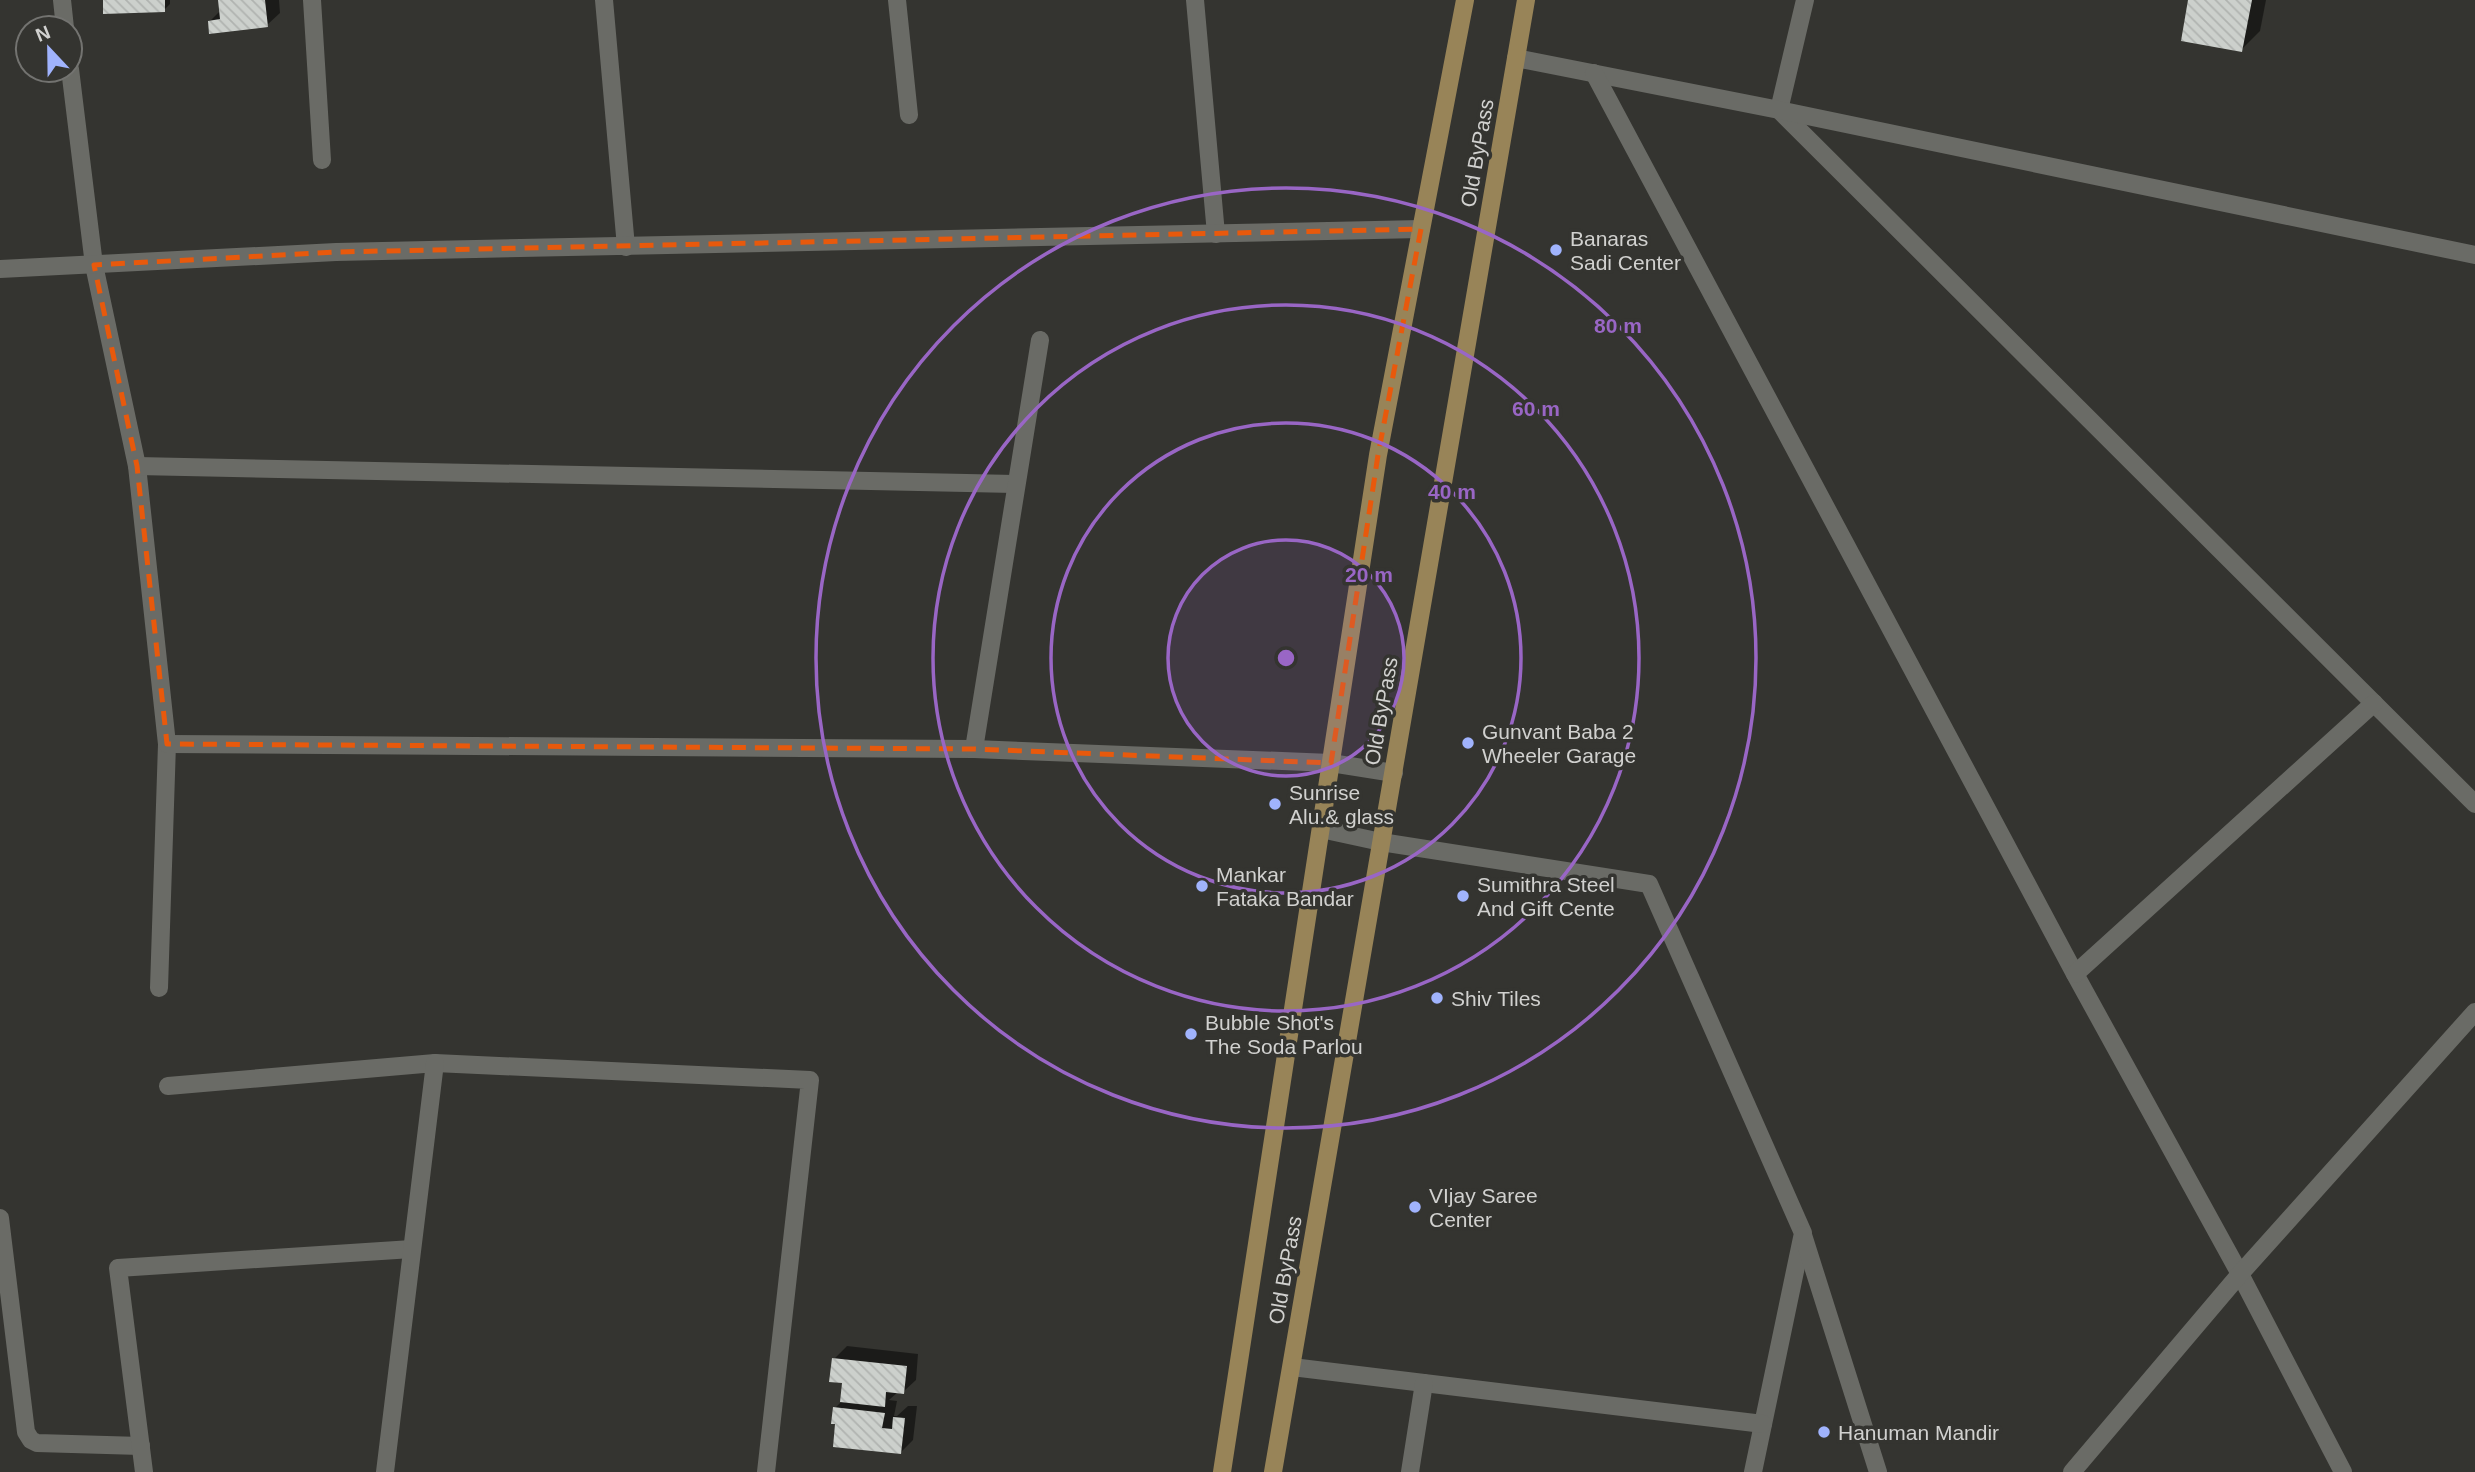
<svg xmlns="http://www.w3.org/2000/svg" width="2475" height="1472" font-family="Arial,sans-serif">
  <style>
    .shadow { fill: #0007 }
    .building { fill: url(#building-back-hatch) }
    .lines { fill: none; stroke-linecap: round; stroke-linejoin: round }
    .minor { stroke: #6a6b66; stroke-width: 18 }
    .primary { stroke: #988458; stroke-width: 18 }
    .marked { fill: none; stroke: #e8590c; stroke-width: 5; stroke-dasharray: 14 9; stroke-linejoin: round }
    .ring { fill: none; stroke: #9966c5; stroke-width: 3.5 }
    .poi-dot { fill: #a0b3fd; stroke: #343430; stroke-width: 2.5 }
    .labels { text-anchor: middle; dominant-baseline: central; stroke-width: 7; stroke-linejoin: round; paint-order: stroke }
    .street-label { font-size: 21px; fill: #d1d1cf; stroke: #343430 }
    .poi-label { font-size: 21px; fill: #d1d1cf; stroke: #343430; text-anchor: start }
    .centre { fill: #9966c5; stroke: #343430; stroke-width: 3.5 }
    .ring-label { font-size: 21px; text-anchor: middle; font-weight: bold; fill: #9966c5; stroke: #343430; stroke-width: 7; stroke-linejoin: round; paint-order: stroke }
  </style>
  <defs>
    <pattern id="building-back-hatch" width="6" height="6" patternUnits="userSpaceOnUse" patternTransform="scale(1.75)"><rect width="6" height="6" fill="#ccd0cc"/><path d="M-1 5l2 2M0 0l6 6M5-1l2 2" fill="none" stroke="#b0b3b0"/></pattern>
  </defs>
  <rect width="100%" height="100%" fill="#343430"/>
  <!-- shadow -->
  <g class="shadow">
    <path d="M 105,0 L 170,0 L 170,4 L 164,10 Z"/>
    <path d="M 220,0 L 279,0 L 280,13 L 267,25 L 210,21 L 221,10 Z"/>
    <path d="M 2190,0 L 2266,0 L 2260,31 L 2241,50 Z"/>
    <path d="M 847,1346 L 918,1354 L 916,1380 L 903,1392 L 898,1392 L 889,1400 L 897,1401 L 894,1416 L 897,1416 L 908,1406 L 917,1406 L 913,1440 L 900,1453 L 837,1423 L 835,1408 L 842,1401 L 844,1381 L 834,1359 Z"/>
  </g>
  <!-- building -->
  <g class="building">
    <path d="M 103,0 L 165,0 L 165,12 L 103,14 Z"/>
    <path d="M 218,0 L 265,0 L 268,27 L 209,34 L 208,21 L 220,19 Z"/>
    <path d="M 2188,0 L 2252,0 L 2242,52 L 2181,41 Z"/>
    <path d="M 832,1358 L 907,1366 L 904,1394 L 886,1392 L 885,1407 L 840,1402 L 842,1383 L 829,1382 Z"/>
    <path d="M 833,1407 L 885,1413 L 882,1428 L 892,1429 L 893,1417 L 905,1418 L 901,1454 L 833,1447 L 835,1424 L 831,1424 Z"/>
  </g>
  <g class="lines">
    <!-- minor -->
    <g class="minor">
      <path d="M 62,0 L 65,28"/>
      <path d="M 312,0 L 322,160"/>
      <path d="M 604,0 L 626,247"/>
      <path d="M 897,0 L 909,115"/>
      <path d="M 1195,0 L 1216,234"/>
      <path d="M 1805,0 L 1779,110 L 2475,804"/>
      <path d="M 1516,58 L 1779,110 L 2475,255"/>
      <path d="M 70,69 L 94,265 L 137,466 L 167,744 L 159,988"/>
      <path d="M 1594,73 L 2075,974 L 2240,1274 L 2343,1472"/>
      <path d="M 0,269 L 336,252 L 1421,229"/>
      <path d="M 137,466 L 1015,484"/>
      <path d="M 167,744 L 974,749 L 1331,763 L 1394,773"/>
      <path d="M 974,749 L 1040,340"/>
      <path d="M 1321,829 L 1381,842 L 1649,884 L 1803,1233 L 1753,1472"/>
      <path d="M 2075,974 L 2374,703"/>
      <path d="M 168,1086 L 435,1063 L 810,1080 L 766,1472"/>
      <path d="M 0,1218 L 26,1432 L 31,1440 L 37,1443 L 141,1446"/>
      <path d="M 1803,1235 L 1878,1472"/>
      <path d="M 1292,1367 L 1763,1424"/>
      <path d="M 144,1472 L 118,1268 L 412,1249"/>
      <path d="M 385,1472 L 435,1063"/>
      <path d="M 1410,1472 L 1424,1383"/>
      <path d="M 2072,1472 L 2240,1274 L 2475,1012"/>
    </g>
    <!-- primary -->
    <g class="primary">
      <path d="M 1222,1472 L 1378,455 L 1465,0"/>
      <path d="M 1273,1472 L 1526,0"/>
    </g>
  </g>
  <!-- marked area -->
  <path class="marked" d="M 1421,229 L 1378,455 L 1331,763 L 974,749 L 167,744 L 137,466 L 94,265 L 336,252 Z"/>
  <!-- distance rings -->
  <circle cx="1286" cy="658" r="118" fill="#9966c5" fill-opacity=".12"/>
  <g class="ring">
    <circle cx="1286" cy="658" r="118"/>
    <circle cx="1286" cy="658" r="235"/>
    <circle cx="1286" cy="658" r="353"/>
    <circle cx="1286" cy="658" r="470"/>
  </g>
  <!-- markers -->
  <g class="poi-dot">
    <circle cx="1556" cy="250" r="7"/>
    <circle cx="1468" cy="743" r="7"/>
    <circle cx="1275" cy="804" r="7"/>
    <circle cx="1202" cy="886" r="7"/>
    <circle cx="1463" cy="896" r="7"/>
    <circle cx="1437" cy="998" r="7"/>
    <circle cx="1191" cy="1034" r="7"/>
    <circle cx="1415" cy="1207" r="7"/>
    <circle cx="1824" cy="1432" r="7"/>
  </g>
  <g class="labels">
    <!-- street labels -->
    <g class="street-label">
      <text transform="translate(1477 153) rotate(-80)">Old ByPass</text>
      <text transform="translate(1381 711) rotate(-80)">Old ByPass</text>
      <text transform="translate(1285 1270) rotate(-80)">Old ByPass</text>
    </g>
    <!-- poi labels -->
    <g class="poi-label">
      <text x="1570" y="238">Banaras<tspan x="1570" dy="24">Sadi Center</tspan></text>
      <text x="1482" y="731">Gunvant Baba 2<tspan x="1482" dy="24">Wheeler Garage</tspan></text>
      <text x="1289" y="792">Sunrise<tspan x="1289" dy="24">Alu.&amp; glass</tspan></text>
      <text x="1216" y="874">Mankar<tspan x="1216" dy="24">Fataka Bandar</tspan></text>
      <text x="1477" y="884">Sumithra Steel<tspan x="1477" dy="24">And Gift Cente</tspan></text>
      <text x="1451" y="998">Shiv Tiles</text>
      <text x="1205" y="1022">Bubble Shot's<tspan x="1205" dy="24">The Soda Parlou</tspan></text>
      <text x="1429" y="1195">VIjay Saree<tspan x="1429" dy="24">Center</tspan></text>
      <text x="1838" y="1432">Hanuman Mandir</text>
    </g>
  </g>
  <circle cx="1286" cy="658" r="10" class="centre"/>
  <g class="ring-label">
    <text x="1618" y="333">80 m</text>
    <text x="1536" y="416">60 m</text>
    <text x="1452" y="499">40 m</text>
    <text x="1369" y="582">20 m</text>
  </g>
  <!-- north arrow -->
  <g transform="translate(49 49) rotate(338)"><circle r="33" fill="#343430" stroke="#737370" stroke-width="2"/>
  <path d="M0-5L12 26L0 18L-12 26Z" fill="#a0b3fd"/>
  <text y="-10" font-size="19" font-weight="bold" text-anchor="middle" fill="#d1d1cf">N</text>
  </g>
</svg>
